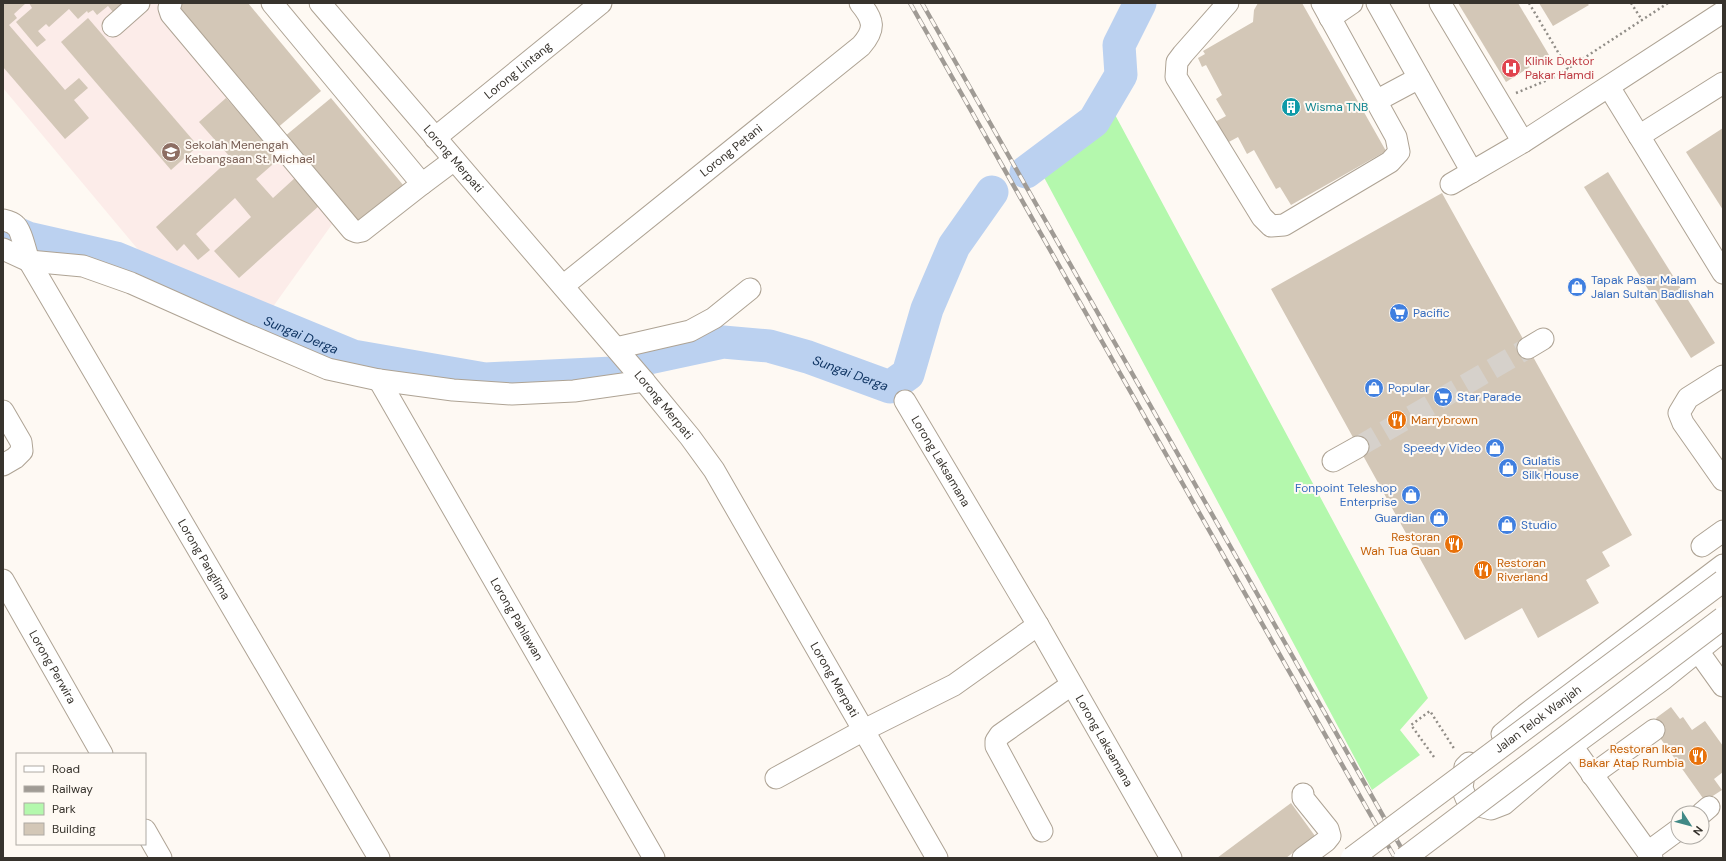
<svg xmlns="http://www.w3.org/2000/svg" width="1726" height="861" font-family="'DM Sans',sans-serif">
  <style>
    .education { fill: #fcece9 }
    .green { fill: #b4f8ad }
    .lines { fill: none; stroke-linecap: round; stroke-linejoin: round }
    .river { stroke: #bbd1f0; stroke-width: 33 }
    .building { fill: #d3c7b7 }
    .minor-tunnel { stroke: #d6d1cb; stroke-width: 21; stroke-dasharray: 21 10; stroke-linecap: butt }
    .minor-casing { stroke: #aea394; stroke-width: 23 }
    .path { stroke: #918d87; stroke-width: 2.5; stroke-dasharray: 2 3; stroke-linecap: butt }
    .minor { stroke: #fff; stroke-width: 21 }
    .rail-casing { stroke: #a09b95; stroke-width: 4.5 }
    .rail { stroke: #fef9f3; stroke-width: 3; stroke-dasharray: 9; stroke-linecap: butt }
    .major-bridge-casing { stroke: #aea394; stroke-width: 24; stroke-linecap: butt }
    .major-bridge { stroke: #fff; stroke-width: 22 }
    .labels { text-anchor: middle; dominant-baseline: central; stroke-width: 4; stroke-linejoin: round; paint-order: stroke }
    .health-label { font-size: 12px; fill: #be3a42; stroke: #fef9f3; text-anchor: start }
    .street-label { font-size: 12px; fill: #37332d; stroke: #fef9f3 }
    .culture-label { font-size: 12px; fill: #0d838f; stroke: #fef9f3; text-anchor: start }
    .education-label { font-size: 12px; fill: #785e54; stroke: #fef9f3; text-anchor: start }
    .shop-label { font-size: 12px; fill: #366cbe; stroke: #fef9f3; text-anchor: start }
    .food-label { font-size: 12px; fill: #c56008; stroke: #fef9f3; text-anchor: start }
    .water-label { font-size: 13px; font-style: italic; fill: #113664; stroke: #fef9f3 }
  </style>
  <rect width="100%" height="100%" fill="#fef9f3"/>
  <!-- education -->
  <path class="education" d="M 3,3 L 165,3 L 338,216 L 267,315 L 156,271 L 3,88 Z"/>
  <!-- green -->
  <path class="green" d="M 1113,111 L 1428,698 L 1400,730 L 1420,755 L 1372,790 L 1039,168 Z"/>
  <g class="lines">
    <!-- river -->
    <g class="river">
      <path d="M 1026,172 L 1094,121 L 1121,75 L 1119,45 L 1140,3"/>
      <path id="s1" d="M 3,227 L 28,238 L 116,258 L 353,356 L 485,379 L 613,373"/>
      <path id="s2" d="M 639,360 L 723,342 L 769,346 L 808,357 L 890,387 L 908,374 L 927,309 L 954,246 L 992,192"/>
    </g>
  </g>
  <!-- building -->
  <g class="building">
    <path d="M 3,3 L 26,3 L 14,14 L 17,18 L 9,25 L 65,90 L 79,78 L 88,88 L 74,100 L 89,118 L 65,139 L 3,67 Z"/>
    <path d="M 29,3 L 123,3 L 113,12 L 108,6 L 97,15 L 93,10 L 88,13 L 87,11 L 78,19 L 69,9 L 49,27 L 46,24 L 38,31 L 46,40 L 37,47 L 16,22 L 32,8 Z"/>
    <path d="M 183,3 L 248,3 L 321,91 L 276,129 L 177,10 Z"/>
    <path d="M 1258,3 L 1302,3 L 1386,151 L 1291,205 L 1280,187 L 1276,189 L 1254,150 L 1247,154 L 1238,137 L 1227,143 L 1215,122 L 1226,116 L 1216,99 L 1222,95 L 1206,65 L 1202,67 L 1198,58 L 1205,54 L 1203,51 L 1253,22 L 1254,10 Z"/>
    <path d="M 1458,3 L 1518,3 L 1549,55 L 1506,82 Z"/>
    <path d="M 1539,3 L 1587,3 L 1589,5 L 1553,26 Z"/>
    <path d="M 88,18 L 198,146 L 171,170 L 61,42 Z"/>
    <path d="M 226,98 L 280,158 L 256,179 L 273,198 L 296,177 L 320,205 L 239,278 L 214,251 L 251,217 L 235,198 L 196,234 L 210,250 L 198,260 L 184,244 L 177,251 L 156,227 L 231,158 L 199,122 Z"/>
    <path d="M 331,98 L 408,191 L 361,231 L 284,137 Z"/>
    <path d="M 1723,128 L 1723,210 L 1686,152 Z"/>
    <path d="M 1608,172 L 1715,343 L 1691,358 L 1584,187 Z"/>
    <path d="M 1442,193 L 1632,535 L 1602,552 L 1610,566 L 1586,580 L 1599,603 L 1538,638 L 1522,608 L 1465,640 L 1271,289 Z"/>
    <path d="M 1671,707 L 1680,719 L 1683,717 L 1692,730 L 1705,721 L 1723,746 L 1723,772 L 1714,779 L 1722,790 L 1705,801 L 1658,735 L 1664,731 L 1656,718 Z"/>
    <path d="M 1291,803 L 1315,836 L 1286,858 L 1217,858 Z"/>
  </g>
  <g class="lines">
    <!-- minor-tunnel -->
    <path class="minor-tunnel" d="M 1358,447 L 1528,348"/>
    <defs>
      <g id="minor">
        <path d="M 171,3 L 169,8 L 171,14 L 352,230 L 357,232 L 362,231 L 422,184"/>
        <path d="M 272,3 L 422,184 L 454,160"/>
        <path id="s3" d="M 320,3 L 644,381 L 690,437 L 714,470 L 937,858"/>
        <path d="M 1228,3 L 1183,54 L 1177,62 L 1176,77 L 1262,217 L 1271,226 L 1284,225 L 1390,162 L 1399,152 L 1396,137 L 1322,3"/>
        <path d="M 1377,3 L 1472,172"/>
        <path d="M 1440,3 L 1523,142"/>
        <path d="M 1330,18 L 1352,3"/>
        <path d="M 113,26 L 139,3"/>
        <path d="M 1609,87 L 1723,273"/>
        <path d="M 1376,101 L 1419,78"/>
        <path d="M 1639,136 L 1723,83"/>
        <path id="s4" d="M 435,138 L 601,3"/>
        <path d="M 1451,184 L 1523,142 L 1723,12"/>
        <path id="s5" d="M 3,220 C 7,221 12,222 15,225 C 21,229 26,253 29,261 L 379,858"/>
        <path d="M 3,249 L 29,261 L 83,266 L 131,283 L 241,332 L 328,369 L 379,380 L 453,390 L 512,394 L 574,391 L 644,381"/>
        <path id="s6" d="M 563,286 L 861,46 C 876,29 874,20 860,3"/>
        <path d="M 616,348 L 690,331 L 714,318 L 750,289"/>
        <path d="M 1528,348 L 1543,339"/>
        <path d="M 1723,376 L 1688,398 L 1679,413 L 1683,423 L 1723,480"/>
        <path id="s7" d="M 379,380 L 654,858"/>
        <path id="s8" d="M 905,401 L 1038,625 L 1171,858"/>
        <path d="M 3,411 L 21,442 L 22,451 L 15,458 L 3,465"/>
        <path d="M 1333,461 L 1358,447"/>
        <path d="M 1702,546 L 1723,531"/>
        <path id="s9" d="M 3,580 L 102,754"/>
        <path d="M 1698,651 L 1723,686"/>
        <path d="M 1502,734 L 1525,715 L 1723,565"/>
        <path d="M 1572,746 L 1652,858"/>
        <path d="M 1469,763 L 1465,767 L 1462,788 L 1466,798 L 1472,804 L 1491,809 L 1504,804 L 1572,746 L 1662,680 L 1723,631"/>
        <path d="M 1592,775 L 1654,730"/>
        <path d="M 776,778 L 864,730 L 954,685 L 1038,625"/>
        <path d="M 1702,813 L 1709,807"/>
        <path d="M 145,830 L 161,858"/>
        <path d="M 1042,831 L 996,746 L 996,741 L 1000,735 L 1071,685"/>
        <path d="M 1648,852 L 1678,830"/>
        <path d="M 1303,858 L 1326,841 L 1330,836 L 1328,829 L 1303,798 L 1303,794"/>
      </g>
    </defs>
    <!-- minor casing -->
    <use href="#minor" class="minor-casing"/>
    <!-- path -->
    <g class="path">
      <path d="M 1529,3 L 1568,69"/>
      <path d="M 1631,3 L 1642,20"/>
      <path d="M 1516,93 L 1555,77 L 1668,3"/>
      <path d="M 1434,757 L 1411,725 L 1430,711 L 1455,750"/>
    </g>
    <!-- minor -->
    <use href="#minor" class="minor"/>
    <defs>
      <g id="rail">
        <path d="M 910,3 L 1395,858"/>
        <path d="M 922,3 L 1407,858"/>
      </g>
    </defs>
    <!-- rail casing -->
    <use href="#rail" class="rail-casing"/>
    <!-- rail -->
    <use href="#rail" class="rail"/>
    <defs>
      <g id="major-bridge">
        <path id="s10" d="M 1352,858 L 1723,581"/>
        <path d="M 1405,858 L 1723,618"/>
      </g>
    </defs>
    <!-- major-bridge casing -->
    <use href="#major-bridge" class="major-bridge-casing"/>
    <!-- major-bridge -->
    <use href="#major-bridge" class="major-bridge"/>
  </g>
  <!-- icons -->
  <defs>
    <symbol id="hospital-disc" viewBox="-11 -11 22 22"><circle r="9.5" fill="#e0444e" stroke="#fef9f3"/><path d="M-5-5h3v3.5h4V-5h3V5h-3V1.5h-4V5h-3Z" fill="#fff"/></symbol>
    <symbol id="building-disc" viewBox="-11 -11 22 22"><circle r="9.5" fill="#0f9aa8" stroke="#fef9f3"/><path d="M-4-6H4V6H1V3H-1V6H-4ZM-2.5-4.3h1.7v1.8h-1.7ZM.8-4.3h1.7v1.8H.8ZM-2.5-1h1.7V.8h-1.7ZM.8-1h1.7V.8H.8Z" fill="#fff"/></symbol>
    <symbol id="school-disc" viewBox="-11 -11 22 22"><circle r="9.5" fill="#8d6e63" stroke="#fef9f3"/><path d="M0-5L7-2L0 1L-7-2ZM-4 1L0 2.5L4 1V4Q0 6-4 4Z" fill="#fff"/></symbol>
    <symbol id="shop-disc" viewBox="-11 -11 22 22"><circle r="9.5" fill="#3f7fe0" stroke="#fef9f3"/><path d="M-5-2.5h2.3a2.7 3.5 0 0 1 5.4 0H5L5.5 6h-11ZM-1.5-2.5h3a1.5 2.3 0 0 0-3 0Z" fill="#fff"/></symbol>
    <symbol id="supermarket-disc" viewBox="-11 -11 22 22"><circle r="9.5" fill="#3f7fe0" stroke="#fef9f3"/><path d="M-6-5.5h2.5l.6 2H6L4.5 2H-2.5L-4.4-4H-6ZM-1.5 3.2a1.3 1.3 0 1 0 .1 0ZM3 3.2a1.3 1.3 0 1 0 .1 0Z" fill="#fff"/></symbol>
    <symbol id="restaurant-disc" viewBox="-11 -11 22 22"><circle r="9.5" fill="#e8710a" stroke="#fef9f3"/><path d="M-5-6h1v4h1v-4h1v4h1v-4h1v5L-1.5 .5V6h-2V.5L-5-1ZM5-6V6H3V1.5H1.5Q1.5-4 5-6Z" fill="#fff"/></symbol>
  </defs>
  <g fill-rule="evenodd">
    <use href="#hospital-disc" x="1500" y="57" width="22" height="22"/>
    <use href="#building-disc" x="1280" y="96" width="22" height="22"/>
    <use href="#school-disc" x="160" y="141" width="22" height="22"/>
    <use href="#shop-disc" x="1566" y="276" width="22" height="22"/>
    <use href="#supermarket-disc" x="1388" y="302" width="22" height="22"/>
    <use href="#shop-disc" x="1363" y="377" width="22" height="22"/>
    <use href="#supermarket-disc" x="1432" y="386" width="22" height="22"/>
    <use href="#restaurant-disc" x="1386" y="409" width="22" height="22"/>
    <use href="#shop-disc" x="1484" y="437" width="22" height="22"/>
    <use href="#shop-disc" x="1497" y="457" width="22" height="22"/>
    <use href="#shop-disc" x="1400" y="484" width="22" height="22"/>
    <use href="#shop-disc" x="1428" y="507" width="22" height="22"/>
    <use href="#shop-disc" x="1496" y="514" width="22" height="22"/>
    <use href="#restaurant-disc" x="1443" y="533" width="22" height="22"/>
    <use href="#restaurant-disc" x="1472" y="559" width="22" height="22"/>
    <use href="#restaurant-disc" x="1687" y="745" width="22" height="22"/>
  </g>
  <g class="labels">
    <!-- health labels -->
    <g class="health-label">
      <text x="1525" y="61">Klinik Doktor<tspan x="1525" dy="14">Pakar Hamdi</tspan></text>
    </g>
    <!-- street labels -->
    <g class="street-label">
      <text stroke="none"><textPath href="#s4" startOffset="107">Lorong Lintang</textPath></text>
      <text stroke="none"><textPath href="#s6" startOffset="216">Lorong Petani</textPath></text>
      <text stroke="none"><textPath href="#s3" startOffset="205">Lorong Merpati</textPath></text>
      <text stroke="none"><textPath href="#s3" startOffset="529">Lorong Merpati</textPath></text>
      <text stroke="none"><textPath href="#s8" startOffset="70">Lorong Laksamana</textPath></text>
      <text stroke="none"><textPath href="#s5" startOffset="398">Lorong Panglima</textPath></text>
      <text stroke="none"><textPath href="#s7" startOffset="276">Lorong Pahlawan</textPath></text>
      <text stroke="none"><textPath href="#s9" startOffset="100">Lorong Perwira</textPath></text>
      <text stroke="none"><textPath href="#s3" startOffset="853">Lorong Merpati</textPath></text>
      <text stroke="none"><textPath href="#s10" startOffset="232">Jalan Telok Wanjah</textPath></text>
      <text stroke="none"><textPath href="#s8" startOffset="394">Lorong Laksamana</textPath></text>
    </g>
    <!-- culture labels -->
    <g class="culture-label">
      <text x="1305" y="107">Wisma TNB</text>
    </g>
    <!-- education labels -->
    <g class="education-label">
      <text x="185" y="145">Sekolah Menengah<tspan x="185" dy="14">Kebangsaan St. Michael</tspan></text>
    </g>
    <!-- shop labels -->
    <g class="shop-label">
      <text x="1591" y="280">Tapak Pasar Malam<tspan x="1591" dy="14">Jalan Sultan Badlishah</tspan></text>
      <text x="1413" y="313">Pacific</text>
      <text x="1388" y="388">Popular</text>
      <text x="1457" y="397">Star Parade</text>
      <text x="1481" y="448" text-anchor="end">Speedy Video</text>
      <text x="1522" y="461">Gulatis<tspan x="1522" dy="14">Silk House</tspan></text>
      <text x="1397" y="488" text-anchor="end">Fonpoint Teleshop<tspan x="1397" dy="14">Enterprise</tspan></text>
      <text x="1425" y="518" text-anchor="end">Guardian</text>
      <text x="1521" y="525">Studio</text>
    </g>
    <!-- food labels -->
    <g class="food-label">
      <text x="1411" y="420">Marrybrown</text>
      <text x="1440" y="537" text-anchor="end">Restoran<tspan x="1440" dy="14">Wah Tua Guan</tspan></text>
      <text x="1497" y="563">Restoran<tspan x="1497" dy="14">Riverland</tspan></text>
      <text x="1684" y="749" text-anchor="end">Restoran Ikan<tspan x="1684" dy="14">Bakar Atap Rumbia</tspan></text>
    </g>
    <!-- water labels -->
    <g class="water-label">
      <text stroke="none"><textPath href="#s1" startOffset="318">Sungai Derga</textPath></text>
      <text stroke="none"><textPath href="#s2" startOffset="218">Sungai Derga</textPath></text>
    </g>
  </g>
  <!-- border -->
  <rect width="1726" height="861" fill="none" stroke="#37332d" stroke-width="8"/>
  <!-- legend -->
  <rect x="16" y="753" width="130" height="92" fill="#fef9f3" stroke="#aeaaa4"/>
  <rect x="24" y="766" width="20" height="6" fill="#ffffff" stroke="#aeaaa4"/>
  <text x="52" y="773" font-size="12" fill="#37332d">Road</text>
  <rect x="24" y="786" width="20" height="6" fill="#a09b95" stroke="#aeaaa4"/>
  <text x="52" y="793" font-size="12" fill="#37332d">Railway</text>
  <rect x="24" y="803" width="20" height="12" fill="#b4f8ad" stroke="#aeaaa4"/>
  <text x="52" y="813" font-size="12" fill="#37332d">Park</text>
  <rect x="24" y="823" width="20" height="12" fill="#d3c7b7" stroke="#aeaaa4"/>
  <text x="52" y="833" font-size="12" fill="#37332d">Building</text>
  <!-- north arrow -->
  <g transform="translate(1690 825) rotate(126)"><circle r="19" fill="#fef9f3" stroke="#aeaaa4"/>
  <path d="M0-3L7 15L0 10L-7 15Z" fill="#418986"/>
  <text y="-6" font-size="11" font-weight="bold" text-anchor="middle" fill="#37332d">N</text>
  </g>
</svg>
